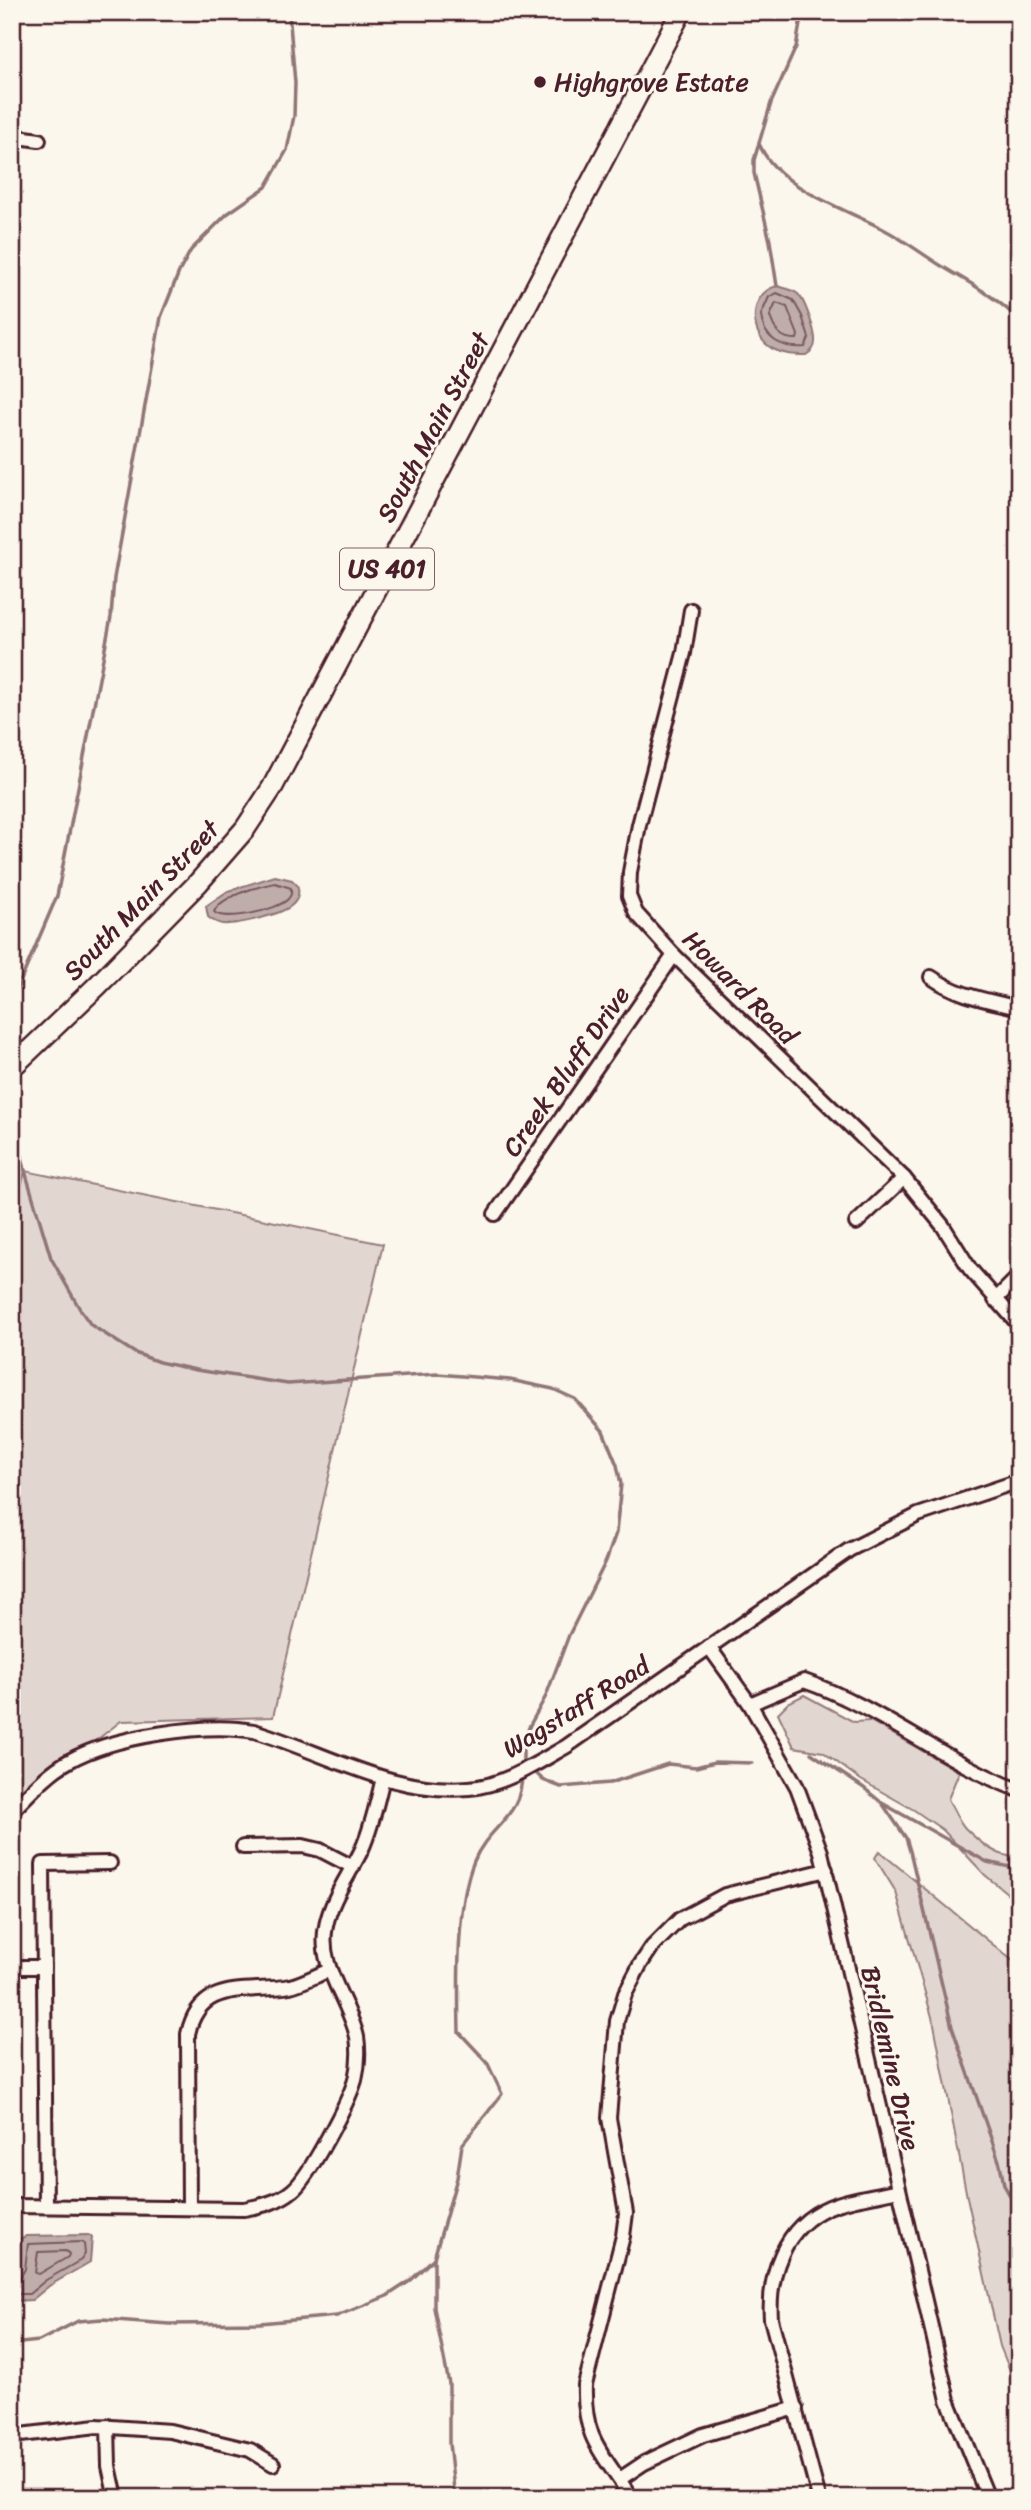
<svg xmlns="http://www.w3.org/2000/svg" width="1031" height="2510" font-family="Sriracha,sans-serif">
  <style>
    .green { fill: #e2d7d0; stroke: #967b7e; stroke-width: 2 }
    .water { fill: #bfadaa; stroke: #907477; stroke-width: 2 }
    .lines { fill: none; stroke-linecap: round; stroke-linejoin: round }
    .shore { stroke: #79585e; stroke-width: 2 }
    .stream { stroke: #907477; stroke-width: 3.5 }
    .minor-casing { stroke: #4a1f2b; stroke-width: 18 }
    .trunk-casing { stroke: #4a1f2b; stroke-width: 24 }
    .minor { stroke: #fbf7ec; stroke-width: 12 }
    .trunk { stroke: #fbf7ec; stroke-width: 19 }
    .poi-dot { fill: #4a1f2b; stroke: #fbf7ec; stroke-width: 2.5 }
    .labels { text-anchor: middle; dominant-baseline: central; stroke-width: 6; stroke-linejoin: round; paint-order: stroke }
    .shield { fill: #fbf7ec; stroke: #7f6065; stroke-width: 2 }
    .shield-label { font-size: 24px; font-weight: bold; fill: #4a1f2b }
    .poi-label { font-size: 26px; fill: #4a1f2b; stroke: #fbf7ec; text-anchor: start }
    .street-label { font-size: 26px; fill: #4a1f2b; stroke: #fbf7ec }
  </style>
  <rect width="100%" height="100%" fill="#fbf7ec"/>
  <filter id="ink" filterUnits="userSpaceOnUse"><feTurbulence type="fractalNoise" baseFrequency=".0143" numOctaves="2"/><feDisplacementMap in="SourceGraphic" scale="14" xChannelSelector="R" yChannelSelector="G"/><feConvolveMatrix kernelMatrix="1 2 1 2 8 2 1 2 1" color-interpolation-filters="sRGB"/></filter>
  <g filter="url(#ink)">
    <!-- green -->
    <g class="green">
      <path d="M 25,1171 L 383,1244 L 273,1717 L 121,1721 L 26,1795 L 12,1809 L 12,1221 Z"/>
      <path d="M 804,1695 L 854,1722 L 870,1721 L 959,1772 L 948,1799 C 953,1808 958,1820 965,1828 C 978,1841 999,1860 1019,1856 L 1019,1903 L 985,1875 L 943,1830 L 914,1810 L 861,1780 L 823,1752 L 794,1747 L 778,1713 L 788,1703 Z"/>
      <path d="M 879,1851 L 1019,1966 L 1019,2393 L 1000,2346 L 967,2197 L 934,2024 L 896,1892 L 875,1858 Z"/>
    </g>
    <!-- water -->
    <g class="water">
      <path d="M 777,286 C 784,288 792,289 798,294 C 805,301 816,332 815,342 C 815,348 812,351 806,355 C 794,355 784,355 773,349 C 748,336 748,293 777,286 Z"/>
      <path d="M 275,876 L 292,880 L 297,885 C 300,892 298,900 292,905 C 283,914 241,924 228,924 C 220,925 214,922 208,917 L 206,906 L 228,891 Z"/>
      <path d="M 88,2235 L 92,2237 L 90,2262 L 49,2286 L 32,2300 L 12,2301 L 12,2276 L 19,2268 L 20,2239 L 26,2236 Z"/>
    </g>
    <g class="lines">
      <!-- shore -->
      <g class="shore">
        <path d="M 777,293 L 793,300 L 802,316 L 809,338 L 805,347 C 782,349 763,339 761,315 L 769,297 Z"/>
        <path d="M 776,303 L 787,307 L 798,335 L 797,339 C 781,340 774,330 770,316 Z"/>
        <path d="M 275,883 L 291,888 C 291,894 292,894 288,899 C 278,910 225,922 214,912 C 219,897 259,886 275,883 Z"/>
        <path d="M 66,2251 L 69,2254 L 68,2257 L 39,2274 L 35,2273 L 38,2252 Z"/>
        <path d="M 12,2281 L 19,2280 L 25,2269 L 28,2244 L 81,2242 L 84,2244 L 85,2254 L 81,2260 L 46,2280 L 29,2294 L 12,2294"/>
      </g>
      <!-- stream -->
      <g class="stream">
        <path d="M 759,144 C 779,189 844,208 885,230 C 904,240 922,254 940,265 C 969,283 994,295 1019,320"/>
        <path d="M 777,286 L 770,241 L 754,173 L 754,160 L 771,103 L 796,47 L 802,12"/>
        <path d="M 12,1001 L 57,896 L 111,617 L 114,578 L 161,317 L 179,272 L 191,250 L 227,214 L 266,187 L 287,150 L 294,116 L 295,83 L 289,12"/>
        <path d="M 12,1112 L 25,1171 L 51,1258 L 81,1311 L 91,1325 L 135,1353 L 159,1362 L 196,1370 L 288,1384 L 438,1374 L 510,1380 L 553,1389 L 575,1399 L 603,1431 L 617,1465 L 621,1484 L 616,1533 L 606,1561 L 569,1635 L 546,1696 L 530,1725 L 523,1743 L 523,1767"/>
        <path d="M 811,1753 L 864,1788 L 882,1803 L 987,1862 L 1019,1869"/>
        <path d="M 532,1769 L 543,1780 L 561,1787 L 610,1783 L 668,1764 L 696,1767 L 715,1762 L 752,1763"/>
        <path d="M 882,1803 L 906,1838 L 910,1851 L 952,2027 L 1000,2164 L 1004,2185 L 1019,2212"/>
        <path d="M 12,2344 L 39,2341 L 78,2321 L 102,2319 L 169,2324 L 260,2323 L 337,2316 L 387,2296 L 410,2281 L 434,2258"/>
        <path d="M 457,2498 L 454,2490 L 449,2443 L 449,2384 L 434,2308 L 434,2258 L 457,2178 L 462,2145 L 502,2094 L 487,2062 L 459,2032 C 458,1985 456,1904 474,1861 C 489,1825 521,1819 522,1775"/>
      </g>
      <defs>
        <g id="minor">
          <path d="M 12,136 L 39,140"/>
          <path d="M 691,610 L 684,653 L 639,825 L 630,872 L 629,896 L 636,913 L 674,955 L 904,1178 L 943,1226 L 970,1269 L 1019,1325"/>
          <path d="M 931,977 C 958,996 987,1000 1019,1008"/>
          <path d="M 495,1214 L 674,955"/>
          <path d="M 856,1223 L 904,1178"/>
          <path d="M 995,1300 L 1019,1276"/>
          <path d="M 709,1647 L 750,1704 L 797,1787 L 821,1852 L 948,2400 L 988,2498"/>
          <path d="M 750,1704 L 804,1681 C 880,1707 944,1762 1019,1790"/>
          <path d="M 12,1811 C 30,1793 47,1773 69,1761 C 111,1737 206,1722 254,1731 C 324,1752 393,1795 469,1788 C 503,1786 537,1763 567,1746 L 849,1550 L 918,1515 L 1019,1481"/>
          <path d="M 243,1847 L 303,1846 L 320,1850 L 353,1867"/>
          <path d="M 12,1967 L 44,1967"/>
          <path d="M 12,2206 L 244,2209 C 261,2206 279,2202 293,2190 C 309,2177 349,2101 355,2080 C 358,2067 359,2050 357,2037 C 349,2000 317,1966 326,1926 C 331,1899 350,1874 362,1849 C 372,1827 377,1802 383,1778"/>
          <path d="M 46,2206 L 43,1864 L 110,1863"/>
          <path d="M 189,2208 L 188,2034 C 200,1978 247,1994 290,1986 C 303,1983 317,1975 330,1970"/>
          <path d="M 108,2426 L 109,2466 L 116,2498"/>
          <path d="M 12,2436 L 97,2426 L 170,2431 L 250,2450 L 273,2464"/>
          <path d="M 620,2479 L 644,2463 L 703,2435 L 796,2408"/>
          <path d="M 631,2498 C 604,2453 583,2442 585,2385 L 623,2236 L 626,2213 L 609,2118 L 617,2021 L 625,1994 L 640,1965 L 652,1947 L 680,1919 L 697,1910 L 725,1895 L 826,1870"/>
          <path d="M 819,2498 L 771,2319 C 768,2275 784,2226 829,2207 C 850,2198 876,2196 898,2190"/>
        </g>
        <path id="trunk" d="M 12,1067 L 97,986 L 198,883 L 245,829 L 272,788 L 681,12"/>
      </defs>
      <!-- minor casing -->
      <use href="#minor" class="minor-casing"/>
      <!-- trunk casing -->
      <use href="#trunk" class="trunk-casing"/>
      <!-- minor -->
      <use href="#minor" class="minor"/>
      <!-- trunk -->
      <use href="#trunk" class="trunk"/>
    </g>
  </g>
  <!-- markers -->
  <circle class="poi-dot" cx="540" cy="82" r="7"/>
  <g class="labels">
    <!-- shield labels -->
    <rect class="shield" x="340" y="548.5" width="94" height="41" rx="5"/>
    <g class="shield-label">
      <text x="387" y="569">US 401</text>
    </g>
    <!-- poi labels -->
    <g class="poi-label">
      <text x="554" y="82">Highgrove Estate</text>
    </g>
    <!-- street labels -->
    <g class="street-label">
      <text transform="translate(433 427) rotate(-62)">South Main Street</text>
      <text transform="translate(141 900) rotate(-46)">South Main Street</text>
      <text transform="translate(740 987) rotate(45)">Howard Road</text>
      <text transform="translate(566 1071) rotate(-55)">Creek Bluff Drive</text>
      <text transform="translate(576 1707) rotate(-32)">Wagstaff Road</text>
      <text transform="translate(891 2058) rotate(77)">Bridlemine Drive</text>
    </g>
  </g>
  <!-- margin -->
  <rect width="1031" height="2510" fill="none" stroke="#fbf7ec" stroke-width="42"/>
  <rect x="21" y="21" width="989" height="2468" fill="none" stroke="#4a1f2b" stroke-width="2.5" filter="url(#ink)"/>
</svg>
